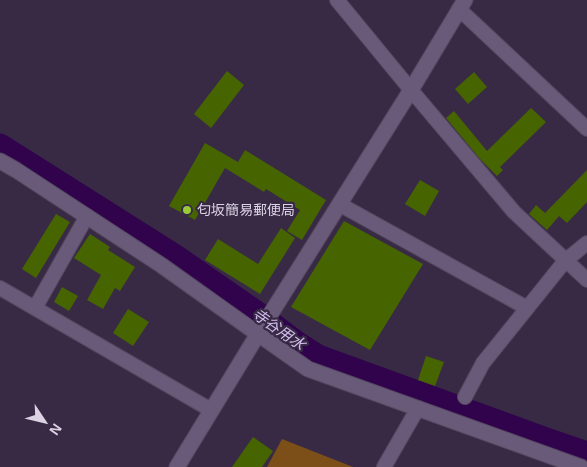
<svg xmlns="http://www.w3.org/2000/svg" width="587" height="467" font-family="Helvetica,'Noto Sans JP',sans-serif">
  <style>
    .forest { fill: #7c4f18 }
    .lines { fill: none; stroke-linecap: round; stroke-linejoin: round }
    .river { stroke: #30034c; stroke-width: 25 }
    .building { fill: #466400 }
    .street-casing { stroke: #54485f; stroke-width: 16 }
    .secondary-casing { stroke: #54485f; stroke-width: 17 }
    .street { stroke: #695a79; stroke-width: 14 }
    .secondary { stroke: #695a79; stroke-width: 15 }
    .poi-dot { fill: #98cb37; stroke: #382a45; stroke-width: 2 }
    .labels { text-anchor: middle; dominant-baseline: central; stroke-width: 4.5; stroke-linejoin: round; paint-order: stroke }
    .poi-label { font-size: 14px; fill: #dbd2e4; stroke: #382a45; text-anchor: start }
    .water-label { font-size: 15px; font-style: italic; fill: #d5bdee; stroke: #382a45 }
  </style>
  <rect width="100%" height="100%" fill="#382a45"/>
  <!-- forest -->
  <path class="forest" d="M 282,439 L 353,467 L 267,467 Z"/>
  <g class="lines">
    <!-- river -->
    <path class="river" d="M 0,146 L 174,256 L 259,315 L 296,343 L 318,357 L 546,440 L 587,454"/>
  </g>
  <!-- building -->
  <g class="building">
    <path d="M 227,71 L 244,85 L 211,128 L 194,114 Z"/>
    <path d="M 474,72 L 487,87 L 468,104 L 455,89 Z"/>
    <path d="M 531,108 L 546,122 L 500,167 L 503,170 L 497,176 L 480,159 L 446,118 L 454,111 L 487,151 Z"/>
    <path d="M 205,143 L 238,162 L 245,150 L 326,200 L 302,240 L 287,231 L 300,210 L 266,189 L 264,192 L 225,168 L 195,220 L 169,206 Z"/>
    <path d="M 587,170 L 587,202 L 567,223 L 559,216 L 547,230 L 529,214 L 536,205 L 545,213 Z"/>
    <path d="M 420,180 L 439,191 L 425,216 L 405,204 Z"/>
    <path d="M 56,214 L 70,222 L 36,278 L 22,269 Z"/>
    <path d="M 344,221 L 423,264 L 370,350 L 291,307 Z"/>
    <path d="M 281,228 L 295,238 L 260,294 L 205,260 L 218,239 L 258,264 Z"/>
    <path d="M 90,234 L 110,247 L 108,250 L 135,267 L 120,291 L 115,288 L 103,309 L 87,300 L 101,275 L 74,258 Z"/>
    <path d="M 62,287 L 78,296 L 69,311 L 54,302 Z"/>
    <path d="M 128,309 L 149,322 L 133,346 L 113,333 Z"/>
    <path d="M 426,356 L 444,362 L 435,386 L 418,380 Z"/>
    <path d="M 253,437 L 273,451 L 262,467 L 232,467 Z"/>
  </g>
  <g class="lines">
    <defs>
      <g id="street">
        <path d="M 337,0 L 411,90 L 514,212 L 587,280"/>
        <path d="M 459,9 L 587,129"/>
        <path d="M 339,204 L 527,308"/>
        <path d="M 0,288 L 211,410"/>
        <path d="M 35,308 L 87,216"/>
        <path d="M 465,397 L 483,363 L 565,261 L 587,243"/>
        <path d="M 384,467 L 418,408"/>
      </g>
      <g id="secondary">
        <path d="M 0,161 L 16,170 L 161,265 L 258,334 L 308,369 L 581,467"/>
        <path d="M 177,467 L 258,334 L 411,90 L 465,0"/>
      </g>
    </defs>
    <!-- street casing -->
    <use href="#street" class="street-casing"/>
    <!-- secondary casing -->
    <use href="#secondary" class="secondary-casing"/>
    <!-- street -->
    <use href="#street" class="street"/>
    <!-- secondary -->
    <use href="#secondary" class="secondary"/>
  </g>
  <!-- markers -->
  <circle class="poi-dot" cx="187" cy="210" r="5"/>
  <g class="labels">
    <!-- poi labels -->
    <g class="poi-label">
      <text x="197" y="210">匂坂簡易郵便局</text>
    </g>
    <!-- water labels -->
    <g class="water-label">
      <text transform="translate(279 329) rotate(35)">寺谷用水</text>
    </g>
  </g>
  <!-- north arrow -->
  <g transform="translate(45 422) rotate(125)" stroke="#382a45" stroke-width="4" paint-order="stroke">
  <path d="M0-4L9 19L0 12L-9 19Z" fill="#dbd2e4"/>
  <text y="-8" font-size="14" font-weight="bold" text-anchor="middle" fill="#dbd2e4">N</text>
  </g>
</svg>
